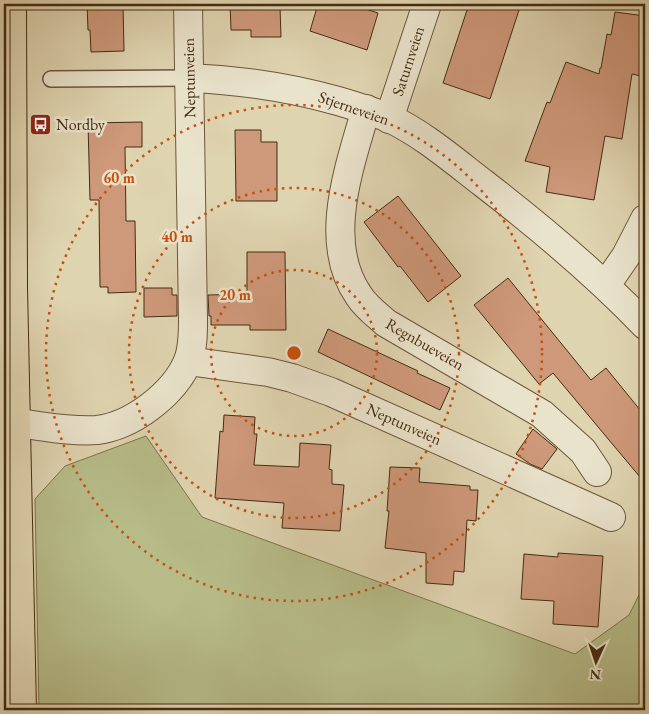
<svg xmlns="http://www.w3.org/2000/svg" width="649" height="714" font-family="'EB Garamond',serif">
  <style>
    .green { fill: #b6bb88; stroke: #7d744c }
    .building { fill: #ce987a; stroke: #442c11 }
    .lines { fill: none; stroke-linecap: round; stroke-linejoin: round }
    .lane-casing { stroke: #6b5639; stroke-width: 18 }
    .street-casing { stroke: #6b5639; stroke-width: 30 }
    .primary-casing { stroke: #442c11; stroke-width: 30 }
    .lane { stroke: #eae3cc; stroke-width: 15 }
    .street { stroke: #eae3cc; stroke-width: 28 }
    .primary { stroke: #dfd4b0; stroke-width: 28 }
    .ring { fill: none; stroke: #c7500d; stroke-width: 2.5; stroke-dasharray: 2.5 5 }
    .labels { text-anchor: middle; dominant-baseline: central; stroke-width: 5; stroke-linejoin: round; paint-order: stroke }
    .street-label { font-size: 16px; fill: #442c11; stroke: #eae3cc }
    .poi-label { font-size: 16px; fill: #442c11; stroke: #eae3cc; text-anchor: start }
    .centre { fill: #c7500d; stroke: #eae3cc; stroke-width: 2.5 }
    .ring-label { font-size: 15px; text-anchor: middle; font-weight: bold; fill: #c7500d; stroke: #eae3cc; stroke-width: 5; stroke-linejoin: round; paint-order: stroke }
  </style>
  <rect width="100%" height="100%" fill="#dfd4b0"/>
  <filter id="stains"><feTurbulence type="fractalNoise" baseFrequency=".004" numOctaves="4"/><feColorMatrix values="0 0 0 0 .2 0 0 0 0 .09 0 0 0 0 .02 0 0 0 .5 -.17"/></filter>
  <radialGradient id="worn" r=".72"><stop offset=".6" stop-color="#630" stop-opacity="0"/><stop offset="1" stop-color="#630" stop-opacity=".3"/></radialGradient>
  <!-- green -->
  <path class="green" d="M 146,436 L 202,517 L 575,654 L 629,615 L 645,583 L 645,710 L 39,710 L 35,499 L 65,466 Z"/>
  <!-- building -->
  <g class="building">
    <path d="M 87,4 L 123,4 L 124,51 L 91,52 L 90,30 L 88,30 Z"/>
    <path d="M 230,4 L 267,4 L 267,7 L 280,7 L 281,37 L 251,37 L 251,30 L 231,30 Z"/>
    <path d="M 318,4 L 350,4 L 378,13 L 367,50 L 310,31 Z"/>
    <path d="M 469,4 L 521,4 L 490,99 L 443,83 Z"/>
    <path d="M 615,12 L 645,16 L 645,77 L 632,74 L 622,139 L 605,136 L 594,200 L 546,192 L 550,167 L 525,161 L 547,102 L 550,103 L 566,62 L 599,74 L 600,68 L 601,68 L 607,34 L 611,35 Z"/>
    <path d="M 142,122 L 142,147 L 125,147 L 126,221 L 135,221 L 136,292 L 108,293 L 108,287 L 100,287 L 99,200 L 90,200 L 88,123 Z"/>
    <path d="M 235,130 L 261,130 L 261,142 L 277,142 L 277,201 L 236,201 Z"/>
    <path d="M 398,196 L 461,276 L 428,302 L 400,266 L 398,267 L 364,222 Z"/>
    <path d="M 247,252 L 285,252 L 286,330 L 250,330 L 250,325 L 211,325 L 211,316 L 209,316 L 208,295 L 247,294 Z"/>
    <path d="M 508,278 L 591,380 L 606,368 L 645,416 L 645,483 L 553,373 L 539,384 L 474,305 Z"/>
    <path d="M 144,288 L 172,288 L 172,295 L 177,295 L 177,316 L 144,317 Z"/>
    <path d="M 328,329 L 418,371 L 417,373 L 450,388 L 440,410 L 318,352 Z"/>
    <path d="M 224,415 L 255,417 L 254,434 L 257,434 L 254,465 L 299,467 L 300,443 L 331,445 L 329,469 L 332,470 L 332,484 L 344,485 L 340,531 L 282,528 L 284,503 L 215,498 L 220,431 L 223,432 Z"/>
    <path d="M 533,429 L 557,449 L 542,469 L 530,464 L 516,454 Z"/>
    <path d="M 390,467 L 420,468 L 419,482 L 470,486 L 470,490 L 478,490 L 476,521 L 467,520 L 464,572 L 454,571 L 453,585 L 426,583 L 426,553 L 385,548 L 389,511 L 387,511 Z"/>
    <path d="M 558,553 L 603,556 L 598,627 L 553,624 L 554,601 L 521,599 L 524,554 L 558,557 Z"/>
  </g>
  <g class="lines">
    <defs>
      <path id="lane" d="M 51,79 L 189,78"/>
      <g id="street">
        <path d="M 189,78 C 241,80 288,87 338,101 C 355,106 372,111 389,118 C 423,134 453,160 483,183 C 540,227 595,273 645,325"/>
        <path d="M 366,109 C 350,166 321,242 359,296 C 366,307 377,315 386,323 L 542,414 L 583,451 L 597,472"/>
        <path d="M 389,119 L 427,4"/>
        <path d="M 606,285 L 626,256 L 645,219"/>
        <path d="M 188,361 L 268,372 L 292,378 L 331,392 L 611,517"/>
        <path d="M 17,423 C 43,426 70,432 97,430 C 132,426 174,394 188,361 C 193,348 193,333 193,320 L 188,4"/>
      </g>
      <path id="primary" d="M 12,4 L 13,287 L 22,710"/>
    </defs>
    <!-- lane casing -->
    <use href="#lane" class="lane-casing"/>
    <!-- street casing -->
    <use href="#street" class="street-casing"/>
    <!-- primary casing -->
    <use href="#primary" class="primary-casing"/>
    <!-- lane -->
    <use href="#lane" class="lane"/>
    <!-- street -->
    <use href="#street" class="street"/>
    <!-- primary -->
    <use href="#primary" class="primary"/>
  </g>
  <!-- distance rings -->
  <g class="ring">
    <circle cx="294" cy="353" r="83"/>
    <circle cx="294" cy="353" r="165"/>
    <circle cx="294" cy="353" r="248"/>
  </g>
  <!-- icons -->
  <defs>
    <symbol id="bus-square" viewBox="-11 -11 22 22"><rect x="-9" y="-9" width="18" height="18" rx="4" fill="#8f2418" stroke="#eae3cc"/><path d="M-5-6H5V4H4V6H2V4H-2V6H-4V4H-5ZM-3.5-4V0h7V-4ZM-3.5 1.2v1.5H-2V1.2ZM2 1.2v1.5H3.5V1.2Z" fill="#fff"/></symbol>
  </defs>
  <g fill-rule="evenodd">
    <use href="#bus-square" x="28" y="112" width="25" height="25"/>
  </g>
  <g class="labels">
    <!-- street labels -->
    <g class="street-label">
      <text transform="translate(408 61) rotate(-72)">Saturnveien</text>
      <text transform="translate(189 78) rotate(-91)">Neptunveien</text>
      <text transform="translate(354 108) rotate(19)">Stjerneveien</text>
      <text transform="translate(425 344) rotate(30)">Regnbueveien</text>
      <text transform="translate(404 424) rotate(24)">Neptunveien</text>
    </g>
    <!-- poi labels -->
    <g class="poi-label">
      <text x="56" y="124">Nordby</text>
    </g>
  </g>
  <circle cx="294" cy="353" r="8" class="centre"/>
  <g class="ring-label">
    <text x="119" y="183">60 m</text>
    <text x="177" y="242">40 m</text>
    <text x="235" y="300">20 m</text>
  </g>
  <!-- margin -->
  <rect width="649" height="714" fill="none" stroke="#dfd4b0" stroke-width="20"/>
  <rect x="5" y="5" width="639" height="704" fill="none" stroke="#442c11" stroke-width="2.5"/>
  <rect x="10" y="10" width="629" height="694" fill="none" stroke="#442c11"/>
  <!-- north arrow -->
  <g transform="translate(596 662) rotate(183)" stroke="#eae3cc" stroke-width="4" paint-order="stroke">
  <path d="M0-4L9 19L0 12L-9 19Z" fill="#442c11"/>
  <text y="-8" font-size="14" font-weight="bold" text-anchor="middle" fill="#442c11">N</text>
  </g>
  <rect width="100%" height="100%" filter="url(#stains)"/>
  <rect width="100%" height="100%" fill="url(#worn)"/>
</svg>
